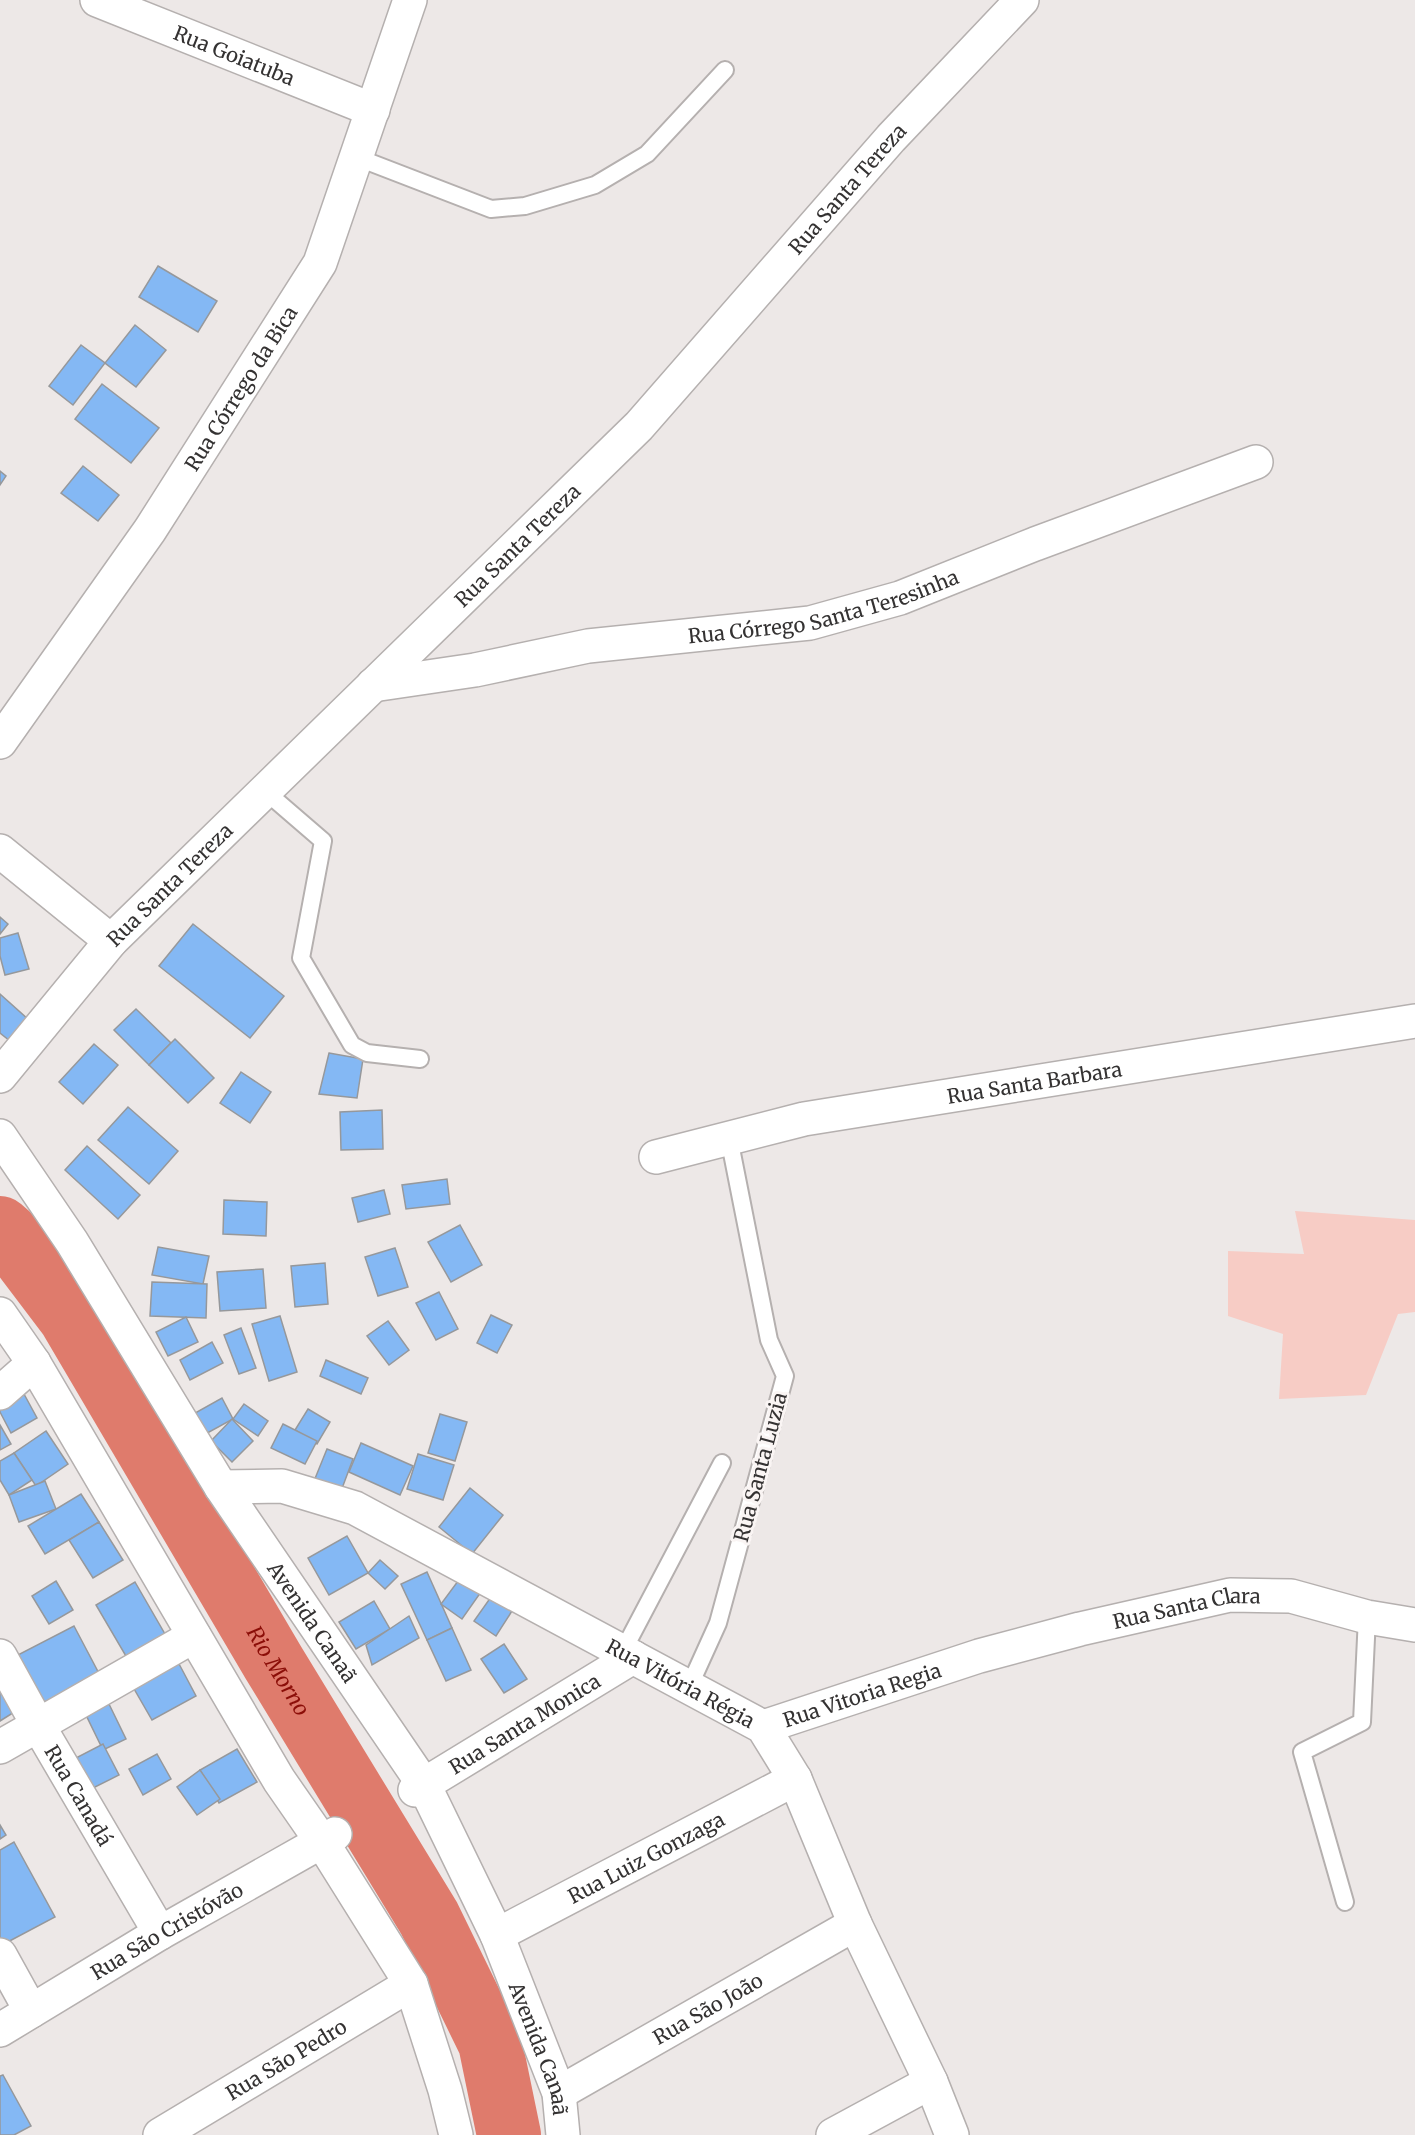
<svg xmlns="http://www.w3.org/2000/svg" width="1415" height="2135" font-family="Merriweather,serif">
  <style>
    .green { fill: #f7ccc5 }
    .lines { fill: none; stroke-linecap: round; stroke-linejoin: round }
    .river { stroke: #df7b6c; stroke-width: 64 }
    .building { fill: #84b8f4; stroke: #96989b; stroke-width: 1.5 }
    .lane-casing { stroke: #b5b0af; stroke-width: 20 }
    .street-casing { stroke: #b5b0af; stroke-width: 36 }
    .lane { stroke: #fff; stroke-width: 16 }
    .street { stroke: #fff; stroke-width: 33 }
    .labels { text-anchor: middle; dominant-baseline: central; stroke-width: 6; stroke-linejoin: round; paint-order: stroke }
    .street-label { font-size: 20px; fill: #343232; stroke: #faf5f4 }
    .water-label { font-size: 21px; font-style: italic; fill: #8b0e08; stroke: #faf5f4 }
  </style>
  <rect width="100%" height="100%" fill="#ede8e7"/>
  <!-- green -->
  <path class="green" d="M 1295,1211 L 1415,1220 L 1415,1312 L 1398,1314 L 1366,1395 L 1279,1399 L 1283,1334 L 1228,1316 L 1228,1251 L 1304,1254 Z"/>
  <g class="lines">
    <!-- river -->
    <path class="river" id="s1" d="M 0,1228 L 8,1235 L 70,1317 L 273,1662 L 429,1918 L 490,2043 L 509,2135"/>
  </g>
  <!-- building -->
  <g class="building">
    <path d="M 158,266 L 217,301 L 198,332 L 139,297 Z"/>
    <path d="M 135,325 L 166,350 L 136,387 L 105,363 Z"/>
    <path d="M 81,345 L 105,363 L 73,405 L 49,386 Z"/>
    <path d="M 102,384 L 159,428 L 131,463 L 75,419 Z"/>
    <path d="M 83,466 L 119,495 L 98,521 L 61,493 Z"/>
    <path d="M 0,471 L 6,476 L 0,485 Z"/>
    <path d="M 0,917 L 8,924 L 0,934 Z"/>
    <path d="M 193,924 L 284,996 L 250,1038 L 159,966 Z"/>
    <path d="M 18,933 L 29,969 L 5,975 L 0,956 L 0,938 Z"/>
    <path d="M 0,994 L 29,1020 L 10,1041 L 0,1033 Z"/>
    <path d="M 136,1009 L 171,1043 L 149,1065 L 114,1030 Z"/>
    <path d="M 175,1039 L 214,1078 L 188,1103 L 149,1065 Z"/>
    <path d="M 94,1044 L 118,1065 L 83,1104 L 59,1082 Z"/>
    <path d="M 329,1053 L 363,1059 L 357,1098 L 319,1094 Z"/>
    <path d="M 241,1072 L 271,1092 L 250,1123 L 220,1103 Z"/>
    <path d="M 128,1107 L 178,1151 L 149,1184 L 98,1140 Z"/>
    <path d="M 382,1110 L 383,1149 L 341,1150 L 340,1112 Z"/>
    <path d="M 87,1146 L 140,1195 L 118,1219 L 65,1170 Z"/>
    <path d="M 447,1179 L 450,1204 L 406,1209 L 402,1185 Z"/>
    <path d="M 384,1190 L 390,1214 L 358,1222 L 352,1198 Z"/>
    <path d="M 224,1200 L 267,1202 L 266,1236 L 223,1234 Z"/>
    <path d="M 460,1225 L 482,1265 L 451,1282 L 428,1242 Z"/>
    <path d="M 158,1247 L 209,1256 L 203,1284 L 152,1275 Z"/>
    <path d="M 395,1248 L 408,1287 L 378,1296 L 365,1257 Z"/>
    <path d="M 325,1263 L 328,1304 L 295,1307 L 291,1266 Z"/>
    <path d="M 263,1269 L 266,1308 L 220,1311 L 217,1272 Z"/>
    <path d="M 152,1282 L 207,1284 L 206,1318 L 150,1316 Z"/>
    <path d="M 439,1292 L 458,1329 L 436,1340 L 416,1303 Z"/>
    <path d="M 491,1315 L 512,1325 L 497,1353 L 477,1343 Z"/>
    <path d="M 280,1316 L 297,1372 L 269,1381 L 252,1324 Z"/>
    <path d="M 186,1317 L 198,1342 L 168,1356 L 156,1332 Z"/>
    <path d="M 388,1321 L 409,1350 L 389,1365 L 367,1336 Z"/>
    <path d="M 241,1328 L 256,1368 L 239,1374 L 224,1335 Z"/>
    <path d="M 212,1342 L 223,1363 L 190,1380 L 180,1360 Z"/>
    <path d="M 326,1360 L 368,1378 L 361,1394 L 320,1376 Z"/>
    <path d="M 24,1394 L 37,1418 L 11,1433 L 0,1412 L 0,1406 Z"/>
    <path d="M 222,1398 L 233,1419 L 200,1437 L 188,1417 Z"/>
    <path d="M 244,1404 L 268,1421 L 258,1436 L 233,1419 Z"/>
    <path d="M 308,1409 L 330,1422 L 317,1444 L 295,1430 Z"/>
    <path d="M 440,1414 L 467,1422 L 455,1461 L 428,1453 Z"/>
    <path d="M 232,1419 L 253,1441 L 232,1462 L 211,1441 Z"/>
    <path d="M 283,1424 L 317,1441 L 305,1464 L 271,1448 Z"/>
    <path d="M 0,1425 L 11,1444 L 0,1450 Z"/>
    <path d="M 46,1431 L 68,1464 L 36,1486 L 14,1453 Z"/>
    <path d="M 361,1443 L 413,1466 L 400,1495 L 349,1472 Z"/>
    <path d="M 327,1449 L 353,1459 L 341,1491 L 314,1481 Z"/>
    <path d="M 14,1453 L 32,1480 L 9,1495 L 0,1480 L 0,1461 Z"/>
    <path d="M 418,1454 L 454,1465 L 443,1500 L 407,1489 Z"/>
    <path d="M 45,1481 L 56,1509 L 19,1522 L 9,1495 Z"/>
    <path d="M 470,1488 L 503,1515 L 472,1554 L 439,1527 Z"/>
    <path d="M 81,1494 L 99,1522 L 45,1554 L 28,1526 Z"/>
    <path d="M 99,1522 L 123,1560 L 93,1578 L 69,1540 Z"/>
    <path d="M 347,1536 L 368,1573 L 329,1595 L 308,1558 Z"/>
    <path d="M 380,1560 L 398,1576 L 385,1589 L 368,1573 Z"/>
    <path d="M 427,1572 L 452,1628 L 427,1640 L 401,1584 Z"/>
    <path d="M 461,1577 L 481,1592 L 462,1619 L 441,1604 Z"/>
    <path d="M 56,1581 L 73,1610 L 49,1624 L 32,1596 Z"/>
    <path d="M 135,1582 L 169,1641 L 130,1663 L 96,1605 Z"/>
    <path d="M 491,1597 L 512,1611 L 496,1636 L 474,1621 Z"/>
    <path d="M 374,1601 L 390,1629 L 356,1649 L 339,1622 Z"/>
    <path d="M 409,1616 L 419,1638 L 372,1665 L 366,1645 Z"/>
    <path d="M 74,1626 L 104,1683 L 42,1715 L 12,1658 Z"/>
    <path d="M 452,1628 L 471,1670 L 446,1681 L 427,1640 Z"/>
    <path d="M 504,1644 L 527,1679 L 504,1693 L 481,1659 Z"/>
    <path d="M 178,1662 L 196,1696 L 152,1720 L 133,1687 Z"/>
    <path d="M 0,1678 L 16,1711 L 0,1721 Z"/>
    <path d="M 108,1702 L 126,1739 L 103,1750 L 85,1713 Z"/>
    <path d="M 103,1744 L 119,1775 L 89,1790 L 72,1760 Z"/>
    <path d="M 237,1749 L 257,1782 L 219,1803 L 200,1770 Z"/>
    <path d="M 157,1754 L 171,1779 L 143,1795 L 129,1769 Z"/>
    <path d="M 200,1770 L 220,1799 L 197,1815 L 177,1787 Z"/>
    <path d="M 0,1825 L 6,1835 L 0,1839 Z"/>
    <path d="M 14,1842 L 55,1917 L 2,1945 L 0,1943 L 0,1850 Z"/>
    <path d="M 3,2075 L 31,2126 L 14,2135 L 0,2135 L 0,2076 Z"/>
  </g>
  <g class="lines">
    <defs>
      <g id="lane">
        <path d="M 356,157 L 491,209 L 525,206 L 595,185 L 647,154 L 725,70"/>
        <path d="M 265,791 L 323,841 L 301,958 L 352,1045 L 367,1053 L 420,1059"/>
        <path d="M 623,1651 L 722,1463"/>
        <path d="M 689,1687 L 718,1623 L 785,1376 L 769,1340 L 729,1138"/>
        <path d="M 1345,1902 L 1302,1752 L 1362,1722 L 1367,1617"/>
      </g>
      <g id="street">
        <path id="s2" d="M 97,0 L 373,110"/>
        <path id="s3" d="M 373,685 L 475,670 L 588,646 L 810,623 L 900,598 L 1035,544 L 1256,462"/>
        <path id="s4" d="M 0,742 L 150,530 L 320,263 L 410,0"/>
        <path d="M 0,851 L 111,941"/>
        <path id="s5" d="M 0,1076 L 111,941 L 639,426 L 891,138 L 1022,0"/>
        <path id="s6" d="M 0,1136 L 72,1242 L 221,1487 L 424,1785 L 497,1935 L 559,2093 L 563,2135"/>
        <path id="s7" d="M 656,1157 L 804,1119 L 1415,1021"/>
        <path d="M 0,1314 L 34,1363 L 279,1780 L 322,1842 L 411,1984 L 445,2090 L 456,2135"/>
        <path d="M 0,1393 L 34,1363"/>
        <path id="s8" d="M 221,1487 L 282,1486 L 355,1508 L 763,1727 L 795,1779 L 855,1924 L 931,2082 L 952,2135"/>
        <path id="s9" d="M 0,1656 L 38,1725 L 160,1933"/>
        <path id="s10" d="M 763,1727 L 979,1656 L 1080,1629 L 1230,1595 L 1291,1596 L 1367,1617 L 1415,1625"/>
        <path d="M 0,1747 L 194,1636"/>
        <path id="s11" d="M 415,1790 L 633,1657"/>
        <path id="s12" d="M 497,1935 L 795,1779"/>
        <path d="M 0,1955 L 31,2011"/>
        <path id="s13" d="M 0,2030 L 160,1933 L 335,1834"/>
        <path id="s14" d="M 559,2093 L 855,1924"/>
        <path id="s15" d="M 160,2135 L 411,1984"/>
        <path d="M 833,2135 L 931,2082"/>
      </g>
    </defs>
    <!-- lane casing -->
    <use href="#lane" class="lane-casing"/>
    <!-- street casing -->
    <use href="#street" class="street-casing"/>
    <!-- lane -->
    <use href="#lane" class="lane"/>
    <!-- street -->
    <use href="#street" class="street"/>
  </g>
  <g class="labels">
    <!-- street labels -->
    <g class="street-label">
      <text stroke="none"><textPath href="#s2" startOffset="148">Rua Goiatuba</textPath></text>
      <text stroke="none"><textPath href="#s5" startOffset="1228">Rua Santa Tereza</textPath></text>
      <text stroke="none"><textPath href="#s4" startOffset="428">Rua Córrego da Bica</textPath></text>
      <text stroke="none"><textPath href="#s5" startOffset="742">Rua Santa Tereza</textPath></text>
      <text stroke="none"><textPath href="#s3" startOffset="458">Rua Córrego Santa Teresinha</textPath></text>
      <text stroke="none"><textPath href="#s5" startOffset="256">Rua Santa Tereza</textPath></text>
      <text stroke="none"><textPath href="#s7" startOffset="386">Rua Santa Barbara</textPath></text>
      <text transform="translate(760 1467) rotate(-75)">Rua Santa Luzia</text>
      <text stroke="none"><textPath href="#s10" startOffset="441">Rua Santa Clara</textPath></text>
      <text stroke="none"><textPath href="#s6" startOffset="578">Avenida Canaã</textPath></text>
      <text stroke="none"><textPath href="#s8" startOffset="507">Rua Vitória Régia</textPath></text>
      <text stroke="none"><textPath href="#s10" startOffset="104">Rua Vitoria Regia</textPath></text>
      <text stroke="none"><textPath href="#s11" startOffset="128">Rua Santa Monica</textPath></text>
      <text stroke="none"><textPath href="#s9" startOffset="160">Rua Canadá</textPath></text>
      <text stroke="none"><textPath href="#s12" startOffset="168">Rua Luiz Gonzaga</textPath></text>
      <text stroke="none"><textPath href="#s13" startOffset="194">Rua São Cristóvão</textPath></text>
      <text stroke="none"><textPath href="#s14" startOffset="171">Rua São João</textPath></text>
      <text stroke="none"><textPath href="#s6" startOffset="1064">Avenida Canaã</textPath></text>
      <text stroke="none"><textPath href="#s15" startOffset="147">Rua São Pedro</textPath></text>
    </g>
    <!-- water labels -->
    <g class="water-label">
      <text stroke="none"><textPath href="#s1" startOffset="524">Rio Morno</textPath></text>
    </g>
  </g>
</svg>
